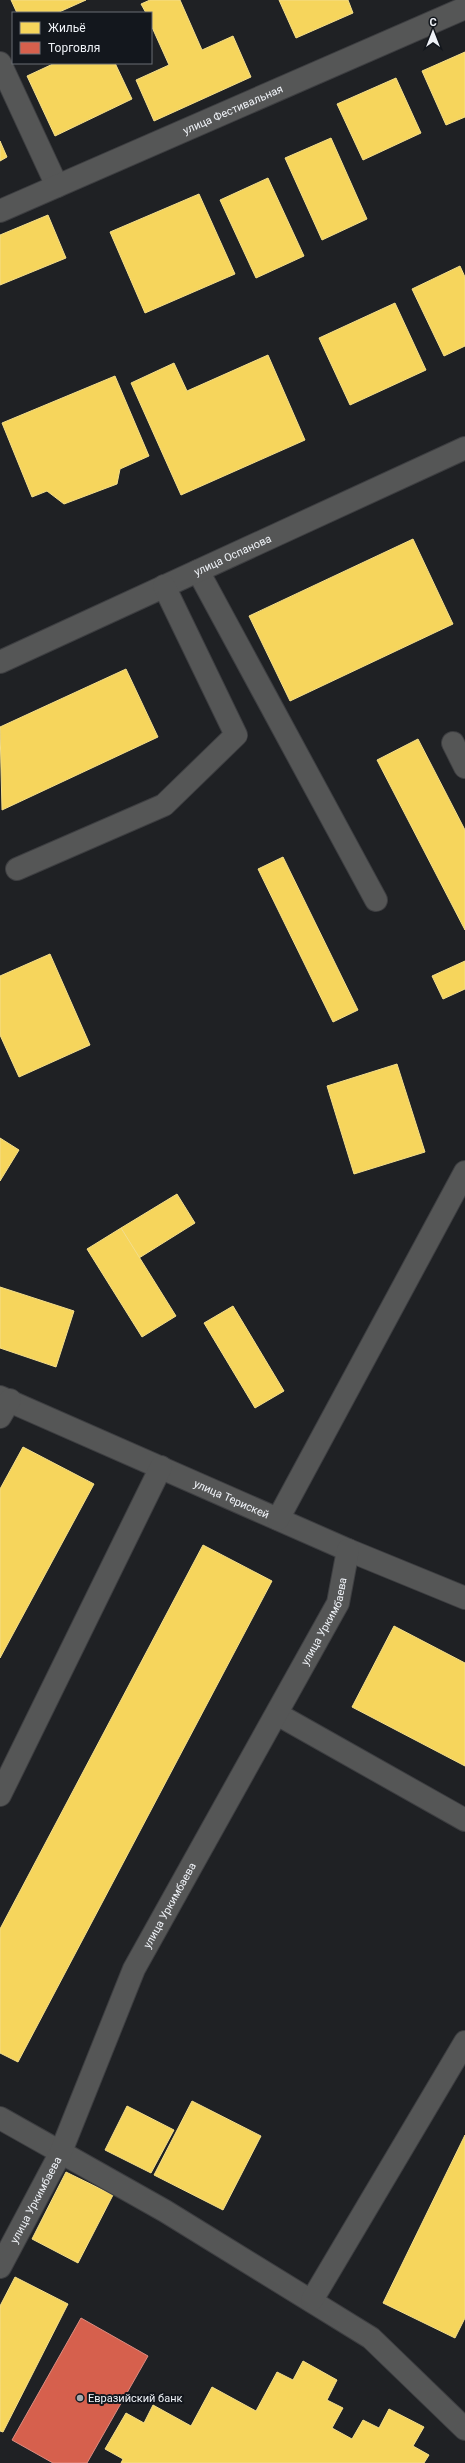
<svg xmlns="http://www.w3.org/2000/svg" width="465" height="2463" font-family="Roboto,sans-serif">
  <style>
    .homes { fill: #f6d55c; stroke: #f4de8a }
    .shops { fill: #d6604d; stroke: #de8c80 }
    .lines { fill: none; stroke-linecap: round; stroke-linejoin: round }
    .minor-casing { stroke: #3d3e41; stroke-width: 24 }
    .minor { stroke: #555656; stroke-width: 22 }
    .poi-dot { fill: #a6a9ad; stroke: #13171d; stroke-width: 1.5 }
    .labels { text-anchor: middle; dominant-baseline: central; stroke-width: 4; stroke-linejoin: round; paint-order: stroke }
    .street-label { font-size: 11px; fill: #eff2f7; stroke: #13171d }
    .poi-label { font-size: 11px; fill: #eff2f7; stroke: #13171d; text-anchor: start }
  </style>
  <rect width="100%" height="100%" fill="#1f2124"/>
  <!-- homes -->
  <g class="homes">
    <path d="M 11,0 L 86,0 L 57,13 L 17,13 Z"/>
    <path d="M 150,0 L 180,0 L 202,50 L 233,36 L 251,77 L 154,121 L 136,80 L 169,65 L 151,25 L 151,13 L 146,13 L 141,4 Z"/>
    <path d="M 279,0 L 348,0 L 353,13 L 296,38 Z"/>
    <path d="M 465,52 L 465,117 L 446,125 L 422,71 Z"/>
    <path d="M 55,63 L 115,63 L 132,99 L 55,136 L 27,76 Z"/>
    <path d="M 396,78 L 421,133 L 363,160 L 337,104 Z"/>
    <path d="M 331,138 L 367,219 L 322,240 L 285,158 Z"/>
    <path d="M 0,141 L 7,157 L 0,161 Z"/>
    <path d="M 268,178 L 304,256 L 256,278 L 220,200 Z"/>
    <path d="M 199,194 L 235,274 L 145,313 L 110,232 Z"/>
    <path d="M 48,215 L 66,258 L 0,285 L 0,235 Z"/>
    <path d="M 460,266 L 465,277 L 465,346 L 444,356 L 412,289 Z"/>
    <path d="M 395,303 L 426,370 L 350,405 L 319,338 Z"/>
    <path d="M 268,355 L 305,440 L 181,495 L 131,383 L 174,363 L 187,391 Z"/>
    <path d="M 115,376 L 149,456 L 120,469 L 117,484 L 64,504 L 47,491 L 32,497 L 2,423 Z"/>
    <path d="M 413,539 L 453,624 L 290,701 L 249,616 Z"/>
    <path d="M 126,669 L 158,737 L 2,810 L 0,727 Z"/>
    <path d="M 418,739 L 465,830 L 465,930 L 377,760 Z"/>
    <path d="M 283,857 L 358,1010 L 333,1022 L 258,869 Z"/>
    <path d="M 50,954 L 90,1045 L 19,1077 L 0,1035 L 0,976 Z"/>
    <path d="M 465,961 L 465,989 L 443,999 L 432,976 Z"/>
    <path d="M 397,1064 L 425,1152 L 354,1174 L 327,1086 Z"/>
    <path d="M 0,1138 L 19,1150 L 0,1181 Z"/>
    <path d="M 177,1194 L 195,1223 L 139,1258 L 121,1228 Z"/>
    <path d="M 121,1228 L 176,1316 L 142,1337 L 87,1249 Z"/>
    <path d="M 0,1287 L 74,1311 L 56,1367 L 0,1348 Z"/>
    <path d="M 233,1306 L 284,1391 L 255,1408 L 204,1323 Z"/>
    <path d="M 23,1447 L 94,1484 L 0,1658 L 0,1489 Z"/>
    <path d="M 203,1545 L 272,1581 L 18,2062 L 0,2053 L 0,1929 Z"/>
    <path d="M 394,1626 L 465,1663 L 465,1766 L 352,1707 Z"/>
    <path d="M 192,2101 L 261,2136 L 223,2210 L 154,2175 Z"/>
    <path d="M 127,2106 L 174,2130 L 151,2173 L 105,2150 Z"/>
    <path d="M 465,2135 L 465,2318 L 455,2338 L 383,2303 Z"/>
    <path d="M 66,2172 L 113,2195 L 78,2263 L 32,2239 Z"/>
    <path d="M 15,2277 L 68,2304 L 3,2432 L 0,2431 L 0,2306 Z"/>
    <path d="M 303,2361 L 337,2380 L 327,2400 L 343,2408 L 332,2428 L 352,2439 L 363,2420 L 379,2428 L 389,2409 L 424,2427 L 413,2446 L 429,2455 L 424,2463 L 121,2463 L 123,2459 L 105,2449 L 126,2413 L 144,2423 L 153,2405 L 191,2426 L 212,2387 L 256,2411 L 277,2372 L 293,2380 Z"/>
  </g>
  <!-- shops -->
  <path class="shops" d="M 81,2318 L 148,2356 L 87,2463 L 53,2463 L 12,2440 Z"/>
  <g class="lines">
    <defs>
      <g id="minor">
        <path d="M 0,63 L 57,186"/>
        <path id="s1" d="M 0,211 L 465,8"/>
        <path d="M 198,571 L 376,900"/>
        <path id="s2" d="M 0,662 L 465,448"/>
        <path d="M 453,743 L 465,767"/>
        <path d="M 17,869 L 164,805 L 236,735 L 164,586"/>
        <path id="s3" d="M 0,1397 L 348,1550 L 465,1598"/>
        <path d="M 0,1417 L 10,1400"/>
        <path d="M 278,1519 L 465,1172"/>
        <path d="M 277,1714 L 465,1820"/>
        <path d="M 0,1795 L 161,1467"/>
        <path d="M 0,2118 L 165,2211 L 371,2338 L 465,2429"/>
        <path id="s4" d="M 0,2267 L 60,2154 L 134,1969 L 338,1603 L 348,1550"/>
        <path d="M 312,2300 L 465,2042"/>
      </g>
    </defs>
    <!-- minor casing -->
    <use href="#minor" class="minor-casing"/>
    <!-- minor -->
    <use href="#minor" class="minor"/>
  </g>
  <!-- markers -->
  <circle class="poi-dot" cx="80" cy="2398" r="4"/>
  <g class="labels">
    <!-- street labels -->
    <g class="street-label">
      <text stroke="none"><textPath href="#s1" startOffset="254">улица Фестивальная</textPath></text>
      <text stroke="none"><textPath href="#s2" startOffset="256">улица Оспанова</textPath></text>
      <text stroke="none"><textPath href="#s3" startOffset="253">улица Терискей</textPath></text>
      <text stroke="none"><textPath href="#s4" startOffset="724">улица Уркимбаева</textPath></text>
      <text stroke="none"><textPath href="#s4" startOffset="400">улица Уркимбаева</textPath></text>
      <text stroke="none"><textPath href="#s4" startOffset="76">улица Уркимбаева</textPath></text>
    </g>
    <!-- poi labels -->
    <g class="poi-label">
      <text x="88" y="2398">Евразийский банк</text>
    </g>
  </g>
  <!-- legend -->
  <rect x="12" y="12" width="140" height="52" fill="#13171d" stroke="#6b6f74"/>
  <rect x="20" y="22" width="20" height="12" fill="#f6d55c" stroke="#6b6f74"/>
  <text x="48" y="32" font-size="12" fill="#eff2f7">Жильё</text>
  <rect x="20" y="42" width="20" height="12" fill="#d6604d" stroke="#6b6f74"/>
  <text x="48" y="52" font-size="12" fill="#eff2f7">Торговля</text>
  <!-- north arrow -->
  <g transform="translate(433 32)" stroke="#13171d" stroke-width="3" paint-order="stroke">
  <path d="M0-3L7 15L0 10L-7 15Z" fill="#eff2f7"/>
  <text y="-6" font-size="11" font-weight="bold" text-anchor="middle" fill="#eff2f7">С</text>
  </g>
</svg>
